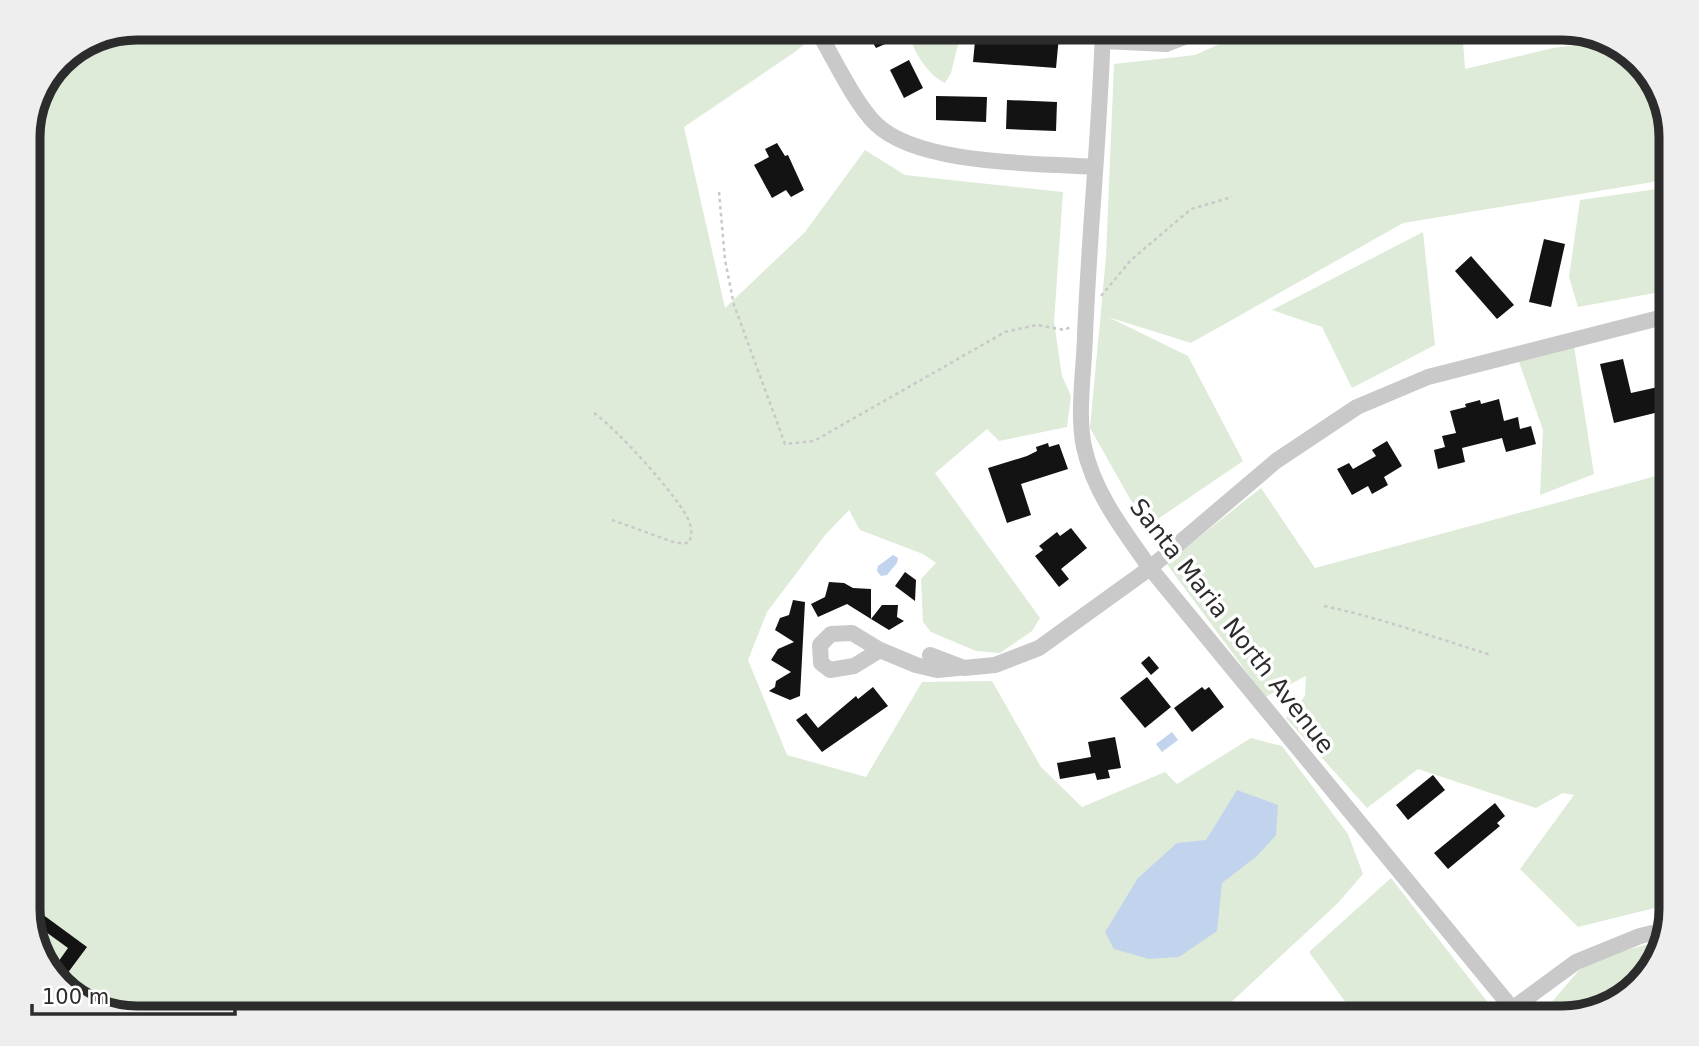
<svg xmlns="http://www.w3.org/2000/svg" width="1699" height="1046" font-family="'DejaVu Sans',sans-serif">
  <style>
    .green { fill: #deebd8 }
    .water { fill: #c2d3ed }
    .building { fill: #131313 }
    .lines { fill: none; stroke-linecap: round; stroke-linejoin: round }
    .path { stroke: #c9c9c9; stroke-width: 2.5; stroke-dasharray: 3.5 3.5; stroke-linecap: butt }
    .minor { stroke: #c9c9c9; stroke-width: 16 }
    .labels { text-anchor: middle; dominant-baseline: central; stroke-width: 7; stroke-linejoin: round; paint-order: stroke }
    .street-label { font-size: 24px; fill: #2c2c2c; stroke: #fff }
    .rim { fill: none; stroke: #2c2c2c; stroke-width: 9 }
  </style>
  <rect width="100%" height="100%" fill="#fff"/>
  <!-- green -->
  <g class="green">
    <path d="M 137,28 L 805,28 L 807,42 L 795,52 L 684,127 L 725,308 L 805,232 L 865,150 L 905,175 L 1063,192 L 1054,322 L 1062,376 L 1071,396 L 1067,427 L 999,441 L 987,429 L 935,473 L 1040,618 L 1032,631 L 1000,653 L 976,651 L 931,632 L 923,622 L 921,579 L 936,563 L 923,554 L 860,530 L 849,510 L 826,534 L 767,612 L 748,660 L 787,755 L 866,777 L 922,682 L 992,681 L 1041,767 L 1082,807 L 1165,772 L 1177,784 L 1251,738 L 1282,746 L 1348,834 L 1363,874 L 1337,904 L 1214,1018 L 137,1018 L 82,1003 L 43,964 L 28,916 L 28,130 L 60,60 Z"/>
    <path d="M 906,28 L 972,28 L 958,45 L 951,73 L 945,83 C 925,73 913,49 906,28 Z"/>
    <path d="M 1255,28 L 1462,28 L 1465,69 L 1553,48 L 1602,42 L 1602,39 L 1617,43 L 1656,82 L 1671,130 L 1671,179 L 1403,223 L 1191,343 L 1108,317 L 1188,356 L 1243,461 L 1146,527 L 1090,428 L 1106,257 L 1114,64 L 1195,55 Z"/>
    <path d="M 1671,187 L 1671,290 L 1578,307 L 1569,277 L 1580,200 Z"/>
    <path d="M 1423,232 L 1435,345 L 1352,388 L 1322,327 L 1272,310 Z"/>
    <path d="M 1574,346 L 1594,474 L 1540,495 L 1543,430 L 1519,362 Z"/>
    <path d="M 1671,472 L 1671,904 L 1578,927 L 1520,869 L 1574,795 L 1563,793 L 1536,808 L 1418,769 L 1367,808 L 1286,718 L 1305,696 L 1306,676 L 1265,697 L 1166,563 L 1261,488 L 1315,568 Z"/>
    <path d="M 1391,878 L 1500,1018 L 1357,1018 L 1309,952 Z"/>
    <path d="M 1663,940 L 1656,964 L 1617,1003 L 1563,1018 L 1538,1018 L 1587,961 Z"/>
  </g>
  <!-- water -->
  <g class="water">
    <path d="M 893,555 L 898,558 L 897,563 L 887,575 L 881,576 L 877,571 L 878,566 Z"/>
    <path d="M 1172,732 L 1178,740 L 1162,752 L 1156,744 Z"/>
    <path d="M 1237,790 L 1278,805 L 1276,835 L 1257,856 L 1222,883 L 1217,931 L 1179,957 L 1149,959 L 1114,949 L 1105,932 L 1138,878 L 1177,843 L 1206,840 Z"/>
  </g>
  <!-- building -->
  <g class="building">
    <path d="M 864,28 L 892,28 L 887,31 L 892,41 L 876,48 Z"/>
    <path d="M 976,30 L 1059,36 L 1056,68 L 973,62 Z"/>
    <path d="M 909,60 L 923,88 L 904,98 L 890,70 Z"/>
    <path d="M 936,96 L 987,97 L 986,122 L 936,120 Z"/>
    <path d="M 1007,100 L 1057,102 L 1056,131 L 1006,129 Z"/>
    <path d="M 777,143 L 785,156 L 788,155 L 804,190 L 791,197 L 786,190 L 772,198 L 754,165 L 769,157 L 765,149 Z"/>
    <path d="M 1544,239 L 1565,244 L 1551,307 L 1529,302 Z"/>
    <path d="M 1471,256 L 1514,305 L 1497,319 L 1455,271 Z"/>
    <path d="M 1623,359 L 1631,393 L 1667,385 L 1671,409 L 1614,423 L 1600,364 Z"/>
    <path d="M 1499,399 L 1504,421 L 1518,417 L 1520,429 L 1531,426 L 1536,444 L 1506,452 L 1502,438 L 1462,448 L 1465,462 L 1438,469 L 1434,450 L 1445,447 L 1442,436 L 1456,433 L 1450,411 L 1466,407 L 1465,404 L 1480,400 L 1481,404 Z"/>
    <path d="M 1387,441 L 1402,466 L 1384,477 L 1388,485 L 1372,494 L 1368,486 L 1352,495 L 1337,469 L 1349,463 L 1353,469 L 1376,456 L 1372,450 Z"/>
    <path d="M 1048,443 L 1049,447 L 1059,444 L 1068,469 L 1021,484 L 1031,515 L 1007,523 L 988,468 L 1027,456 L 1037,451 L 1036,447 Z"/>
    <path d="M 1071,528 L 1087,548 L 1061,569 L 1069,579 L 1059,587 L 1035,556 L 1043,550 L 1039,546 L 1057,532 L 1060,536 Z"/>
    <path d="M 905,572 L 916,580 L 915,601 L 895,586 Z"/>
    <path d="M 829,582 L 844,583 L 853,588 L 871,589 L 871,619 L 847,604 L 818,617 L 811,604 L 825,597 Z"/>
    <path d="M 793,600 L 805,602 L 800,696 L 790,700 L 769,691 L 775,687 L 776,681 L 791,672 L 771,660 L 778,649 L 794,642 L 775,630 L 780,618 L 789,615 Z"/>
    <path d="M 882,605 L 898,605 L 897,617 L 904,621 L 889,630 L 871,619 Z"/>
    <path d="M 1149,656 L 1159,668 L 1151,675 L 1141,663 Z"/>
    <path d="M 1147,677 L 1171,707 L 1145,728 L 1120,698 Z"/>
    <path d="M 873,687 L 888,706 L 822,752 L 796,720 L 806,713 L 818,728 L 856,696 L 858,699 Z"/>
    <path d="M 1202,687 L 1205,690 L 1209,687 L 1224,707 L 1192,732 L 1174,708 Z"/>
    <path d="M 1115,737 L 1121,768 L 1108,770 L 1110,778 L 1097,780 L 1095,773 L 1060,779 L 1057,763 L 1091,757 L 1088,742 Z"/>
    <path d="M 1433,775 L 1445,790 L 1408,820 L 1396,805 Z"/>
    <path d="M 1495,803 L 1505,816 L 1497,823 L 1500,826 L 1448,869 L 1434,853 Z"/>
    <path d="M 42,914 L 87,947 L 61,982 L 51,972 L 68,948 L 35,924 Z"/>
  </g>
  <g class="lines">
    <!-- path -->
    <g class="path">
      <path d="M 719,192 L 725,260 L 734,305 L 785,444 L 814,441 L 1005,332 L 1037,325 L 1065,330 L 1070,327"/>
      <path d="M 28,204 L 40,266"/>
      <path d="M 1101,296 L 1131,260 L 1191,209 L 1232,197"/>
      <path d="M 594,413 C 616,428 679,497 689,521 C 692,529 692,535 689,543 L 676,543 L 612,520"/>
      <path d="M 1324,606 C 1381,618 1436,638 1491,655"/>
    </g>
    <!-- minor -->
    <g class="minor">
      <path d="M 816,28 C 832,55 855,104 876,124 C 918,165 1036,163 1094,167"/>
      <path d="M 1103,28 C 1100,131 1089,233 1085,336 C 1084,370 1077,414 1084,447 C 1094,493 1124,531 1150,568 L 1520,1018"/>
      <path d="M 1103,41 L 1166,44 L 1208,28"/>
      <path d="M 880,650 L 854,666 L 830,670 L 821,663 L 820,645 L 831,634 L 852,633 L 880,650 L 916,665 L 937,670 L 958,668"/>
      <path d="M 930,655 L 964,668 L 995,665 L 1039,648 L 1150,568 L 1276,461 L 1357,407 L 1428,377 L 1671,315"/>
      <path d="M 1512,1009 L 1576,962 L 1640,936 L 1665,930"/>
    </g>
  </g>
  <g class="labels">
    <!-- street labels -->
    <g class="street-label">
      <text transform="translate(1232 626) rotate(52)">Santa Maria North Avenue</text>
    </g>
  </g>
  <!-- crop -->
  <path d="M0 0H1699V1046H0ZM137 40H1562A97 97 0 0 1 1659 137V909A97 97 0 0 1 1562 1006H137A97 97 0 0 1 40 909V137A97 97 0 0 1 137 40Z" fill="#eee" fill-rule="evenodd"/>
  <path class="rim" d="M137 40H1562A97 97 0 0 1 1659 137V909A97 97 0 0 1 1562 1006H137A97 97 0 0 1 40 909V137A97 97 0 0 1 137 40Z"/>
  <!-- scale -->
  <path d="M32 1004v10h203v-10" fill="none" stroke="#2c2c2c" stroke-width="3.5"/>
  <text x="42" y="1004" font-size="21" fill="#2c2c2c" stroke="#ffffff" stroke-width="5" paint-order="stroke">100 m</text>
</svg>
